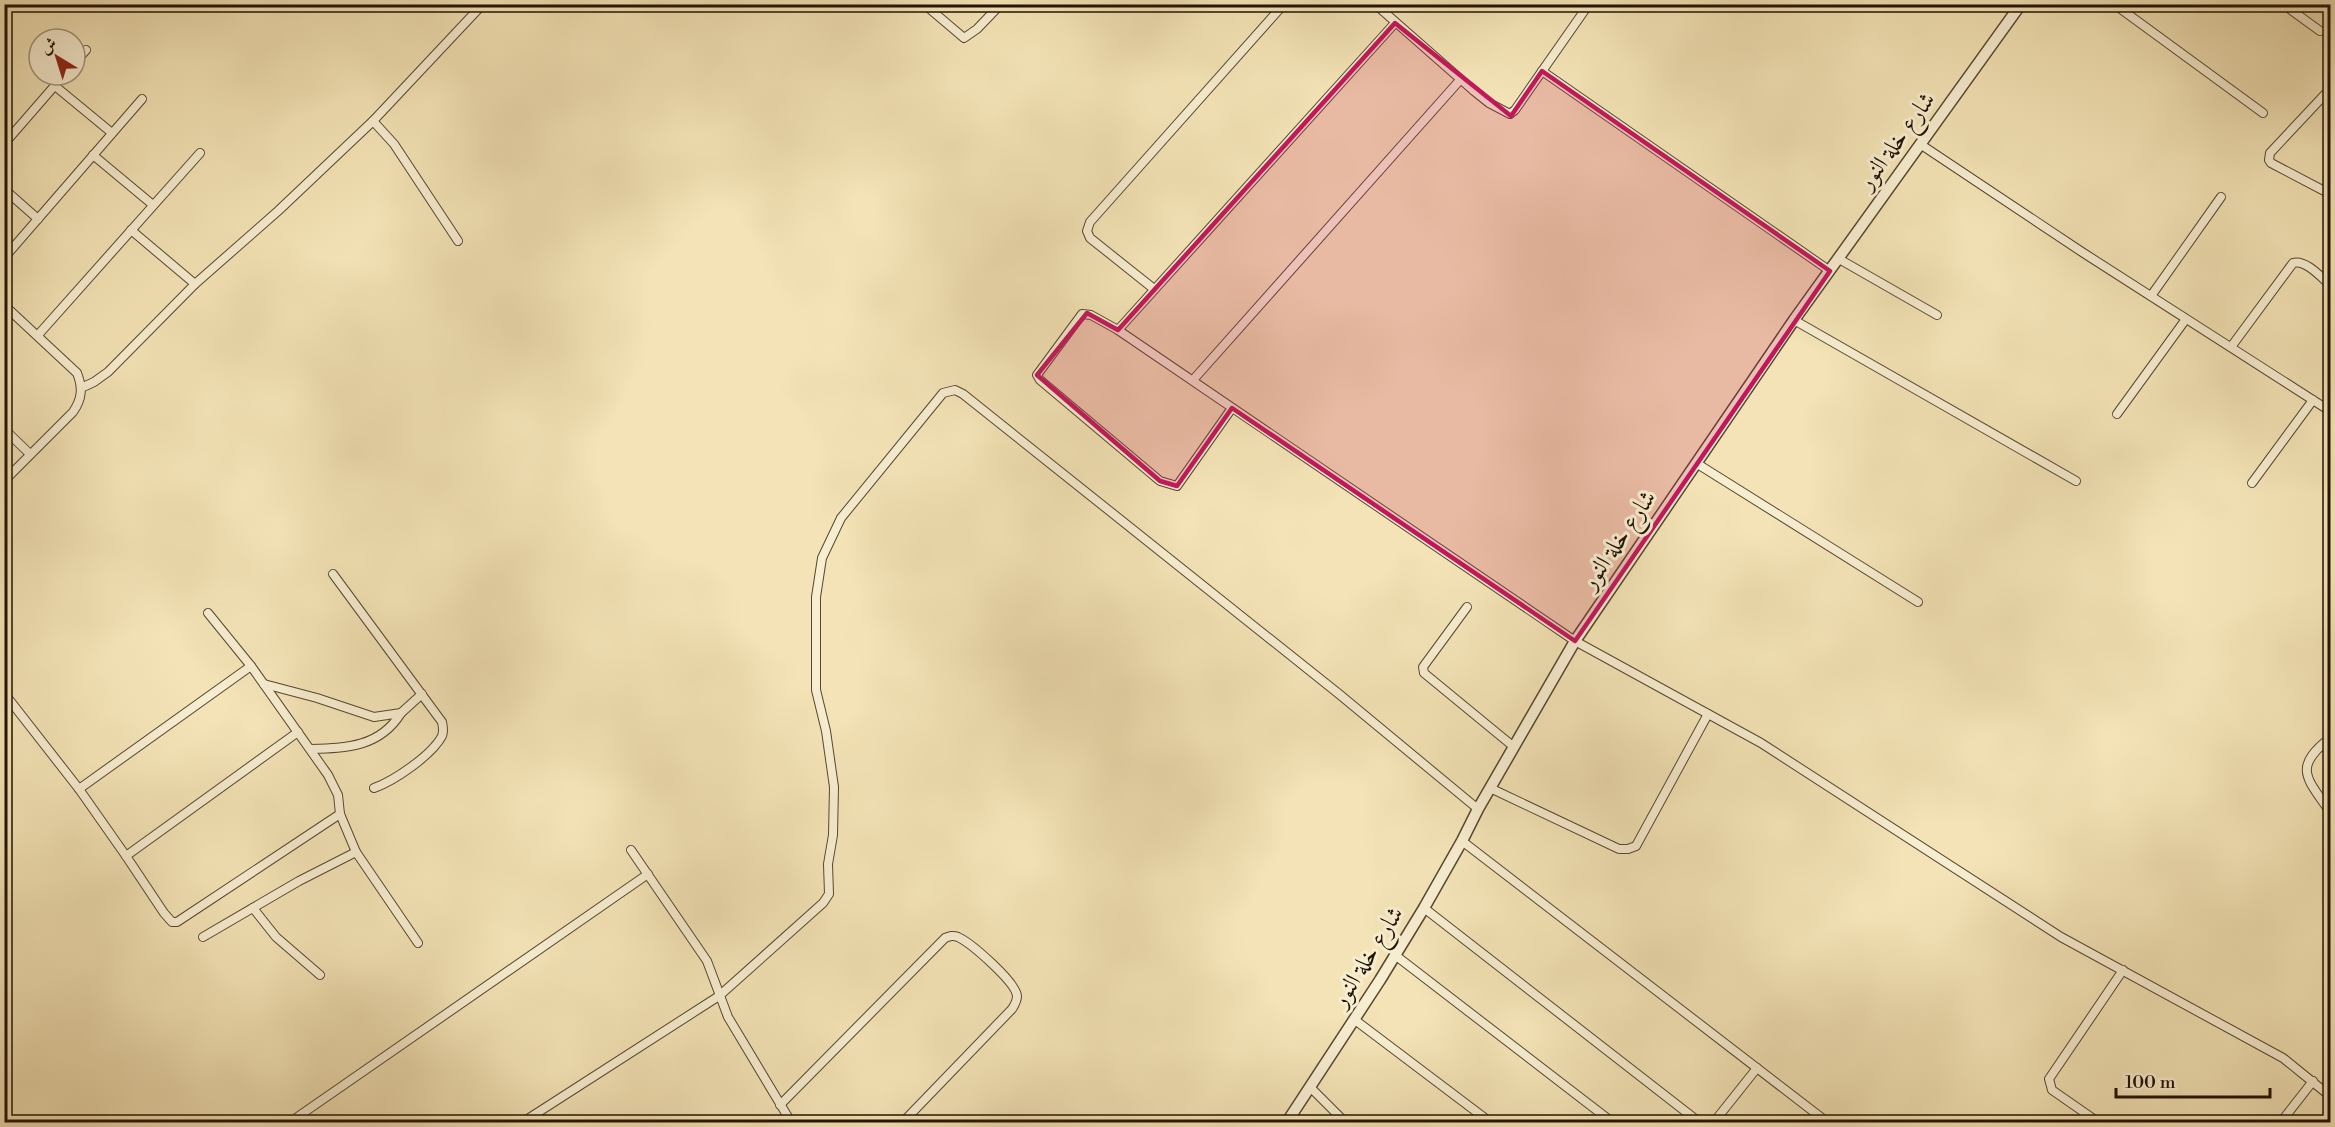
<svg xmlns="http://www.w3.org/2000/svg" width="2335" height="1127" font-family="'Libre Bodoni',Amiri,serif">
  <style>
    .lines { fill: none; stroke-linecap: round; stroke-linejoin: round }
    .minor-casing { stroke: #56472e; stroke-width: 10 }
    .tertiary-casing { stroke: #56472e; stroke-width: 13 }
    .minor { stroke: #f7edd0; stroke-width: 8 }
    .tertiary { stroke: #f7edd0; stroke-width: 10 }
    .marked { fill: #c2185b; fill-opacity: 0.2; stroke: #c2185b; stroke-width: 4.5; stroke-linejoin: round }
    .labels { text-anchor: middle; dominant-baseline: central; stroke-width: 6; stroke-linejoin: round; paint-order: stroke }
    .street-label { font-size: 24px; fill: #221300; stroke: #f7edd0 }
  </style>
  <rect width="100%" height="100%" fill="#f3e3b6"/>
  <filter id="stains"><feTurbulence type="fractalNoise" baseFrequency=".00333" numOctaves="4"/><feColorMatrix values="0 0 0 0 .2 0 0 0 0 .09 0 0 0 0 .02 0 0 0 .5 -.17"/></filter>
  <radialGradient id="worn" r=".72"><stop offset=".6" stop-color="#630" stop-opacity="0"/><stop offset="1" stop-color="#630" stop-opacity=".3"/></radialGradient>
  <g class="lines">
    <defs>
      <g id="minor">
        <path d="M 924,4 L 964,38 L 977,29 L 1001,4"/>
        <path d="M 1375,4 L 1474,91 L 1489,103 L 1510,114 L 1515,110 L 1589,4"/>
        <path d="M 2114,4 L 2263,113"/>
        <path d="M 2283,4 L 2320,31"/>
        <path d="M 75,62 L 86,50"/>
        <path d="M 1542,71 L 1830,271"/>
        <path d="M 55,86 L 112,133"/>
        <path d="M 2330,89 L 2270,153 L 2269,160 L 2271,163 L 2330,194"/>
        <path d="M 373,121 L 394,144 L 458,241"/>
        <path d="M 4,144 L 64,75"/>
        <path d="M 1920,144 L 2082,252 L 2330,411"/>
        <path d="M 93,155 L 153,205"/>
        <path d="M 4,189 L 38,219"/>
        <path d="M 131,230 L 195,284"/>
        <path d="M 4,258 L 142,99"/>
        <path d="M 1839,259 L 1937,315"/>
        <path d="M 1154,289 L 1090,238 L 1087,231 L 1090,222 L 1284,4"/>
        <path d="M 2151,296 L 2221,197"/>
        <path d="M 4,305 L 77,373 C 83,388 82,399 73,412 L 4,481"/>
        <path d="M 1794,320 L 2076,481"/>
        <path d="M 1118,330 L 1395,23"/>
        <path d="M 38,335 L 200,153"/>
        <path d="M 2231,347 L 2293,263 C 2305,259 2321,277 2330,285"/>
        <path d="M 1193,380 L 1460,80"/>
        <path d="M 81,388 L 94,382 L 108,372 L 195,284 L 278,211 L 373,121 L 483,4"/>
        <path d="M 1232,408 L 1177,486 L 1160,481 L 1040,380 L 1037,375 L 1082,314 L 1091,315 L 1118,330 L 1575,641 L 1761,743 L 2061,937 L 2283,1058 L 2330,1096"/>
        <path d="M 2117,414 L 2186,319"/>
        <path d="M 4,429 L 30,454"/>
        <path d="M 1696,463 L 1918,602"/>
        <path d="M 2252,483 L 2313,400"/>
        <path d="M 333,574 L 442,722 C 443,727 444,731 442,736 C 432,755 394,781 374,788"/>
        <path d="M 1467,607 L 1423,667 L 1424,673 L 1514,747"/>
        <path d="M 208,613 L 251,666 L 328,775 L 338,795 L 340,814 L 356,852 L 418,943"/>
        <path d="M 264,684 L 317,698 L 374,717 L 401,713 L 422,694"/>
        <path d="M 4,693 L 79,789 L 126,856 L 298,732"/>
        <path d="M 2330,738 C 2292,768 2307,778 2330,812"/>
        <path d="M 311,749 C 347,748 380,747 401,713"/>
        <path d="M 1490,788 L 1619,849 L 1628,849 L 1636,846 L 1708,714"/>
        <path d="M 79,789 L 251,666"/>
        <path d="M 1462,841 L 1827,1122"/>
        <path d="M 631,850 L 707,961 L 728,1017 L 791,1122"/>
        <path d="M 126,856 L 164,913 L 172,922 L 177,922 L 340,814"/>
        <path d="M 253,908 L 276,937 L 320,975"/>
        <path d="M 1424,908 L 1699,1122"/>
        <path d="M 203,937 L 299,881 L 356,852"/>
        <path d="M 1395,955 L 1612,1122"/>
        <path d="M 1355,1020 L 1490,1122"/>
        <path d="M 1310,1087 L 1345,1122"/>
        <path d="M 780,1105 L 945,938 C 950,936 953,935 958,937 C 971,943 1016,982 1017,996 C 1017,1000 1014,1006 1012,1009 L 903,1122"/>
        <path d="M 296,1118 L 648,874"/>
        <path d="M 523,1122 L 719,996 L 823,903 L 829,894 L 828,864 L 833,835 L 834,787 L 826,731 L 816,690 L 816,597 L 822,558 L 841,518 L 943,393 L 955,390 L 963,394 L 1339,694 L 1478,809"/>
        <path d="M 1714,1122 L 1757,1068"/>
        <path d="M 2098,1122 L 2052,1090 L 2049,1079 L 2123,970"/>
        <path d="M 2281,1122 L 2313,1081"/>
      </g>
      <path id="tertiary" d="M 1287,1122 L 1380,980 L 1424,908 L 1462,841 L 1478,809 L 1575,641 L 1794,320 L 2021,4"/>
    </defs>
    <!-- minor casing -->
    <use href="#minor" class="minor-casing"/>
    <!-- tertiary casing -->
    <use href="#tertiary" class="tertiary-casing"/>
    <!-- minor -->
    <use href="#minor" class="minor"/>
    <!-- tertiary -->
    <use href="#tertiary" class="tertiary"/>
  </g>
  <!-- marked area -->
  <path class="marked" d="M 1395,23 L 1511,116 L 1542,71 L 1830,271 L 1575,641 L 1232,408 L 1177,486 L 1160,481 L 1037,375 L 1087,313 L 1118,330 Z"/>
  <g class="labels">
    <!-- street labels -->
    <g class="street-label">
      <text transform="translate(1897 141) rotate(-54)">شارع خلة النور</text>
      <text transform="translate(1619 540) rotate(-56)">شارع خلة النور</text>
      <text transform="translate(1368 957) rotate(-58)">شارع خلة النور</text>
    </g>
  </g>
  <!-- margin -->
  <rect width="2335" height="1127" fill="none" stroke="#f3e3b6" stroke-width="24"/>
  <rect x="6" y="6" width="2323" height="1115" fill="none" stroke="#221300" stroke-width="3"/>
  <rect x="12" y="12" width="2311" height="1103" fill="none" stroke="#221300" stroke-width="1.5"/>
  <!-- north arrow -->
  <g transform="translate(57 57) rotate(322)"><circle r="28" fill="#f7edd0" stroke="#a2967d" stroke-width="1.5"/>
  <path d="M0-4.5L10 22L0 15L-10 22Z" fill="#8f2418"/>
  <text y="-9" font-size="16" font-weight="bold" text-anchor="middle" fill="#221300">ش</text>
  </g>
  <!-- scale -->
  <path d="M2116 1088v9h154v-9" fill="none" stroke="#221300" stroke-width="3"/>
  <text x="2125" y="1088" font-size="18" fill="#221300" stroke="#f7edd0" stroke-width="4.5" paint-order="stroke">100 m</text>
  <rect width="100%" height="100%" filter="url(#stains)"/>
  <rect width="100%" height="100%" fill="url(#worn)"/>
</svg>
